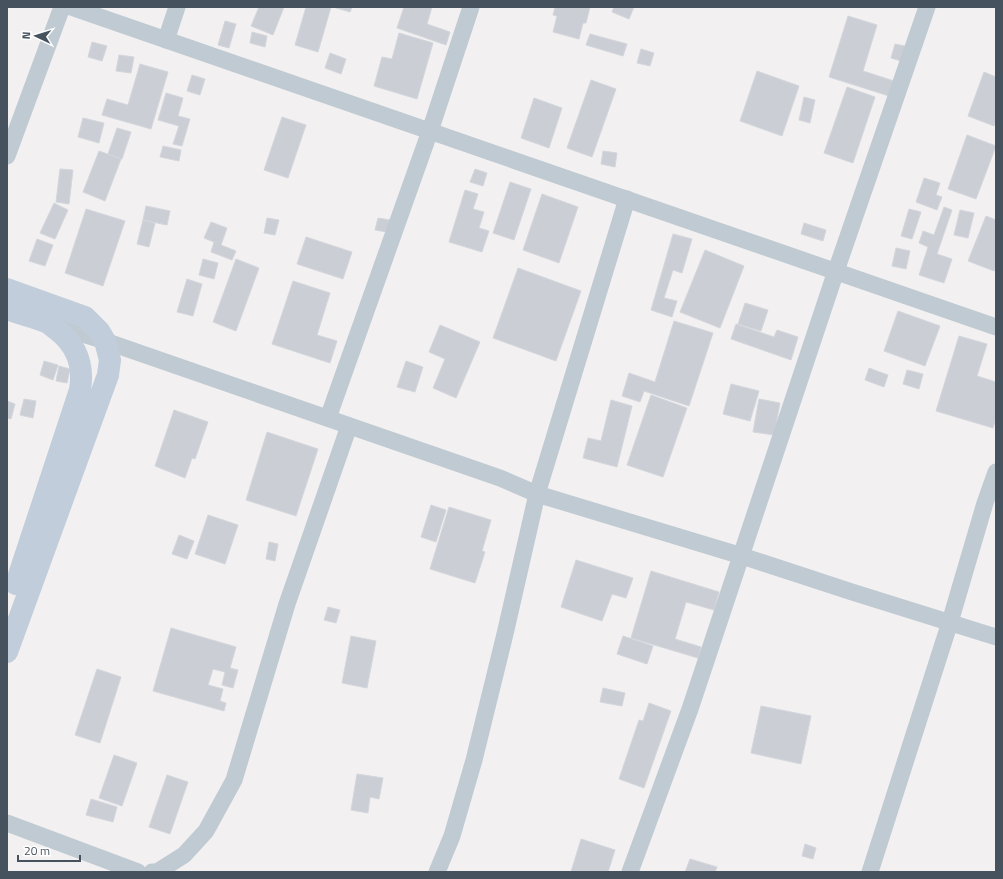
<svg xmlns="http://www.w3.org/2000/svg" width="1003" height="879" font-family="'Titillium Web',sans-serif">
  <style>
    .building { fill: #cbcfd5; stroke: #d3d6dc }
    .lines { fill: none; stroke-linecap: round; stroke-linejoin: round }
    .street { stroke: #c0cad2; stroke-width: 17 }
    .secondary { stroke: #c1cdda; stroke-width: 22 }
  </style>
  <rect width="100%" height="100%" fill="#f2f0f0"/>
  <!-- building -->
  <g class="building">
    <path d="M 259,7 L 284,7 L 273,35 L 251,26 Z"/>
    <path d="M 306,7 L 331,7 L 318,52 L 295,45 Z"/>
    <path d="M 333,7 L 352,7 L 350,12 Z"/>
    <path d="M 404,7 L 432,7 L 427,24 L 450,32 L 446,45 L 397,28 Z"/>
    <path d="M 555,7 L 590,7 L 586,23 L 583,23 L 579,39 L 553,32 L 557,16 L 553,15 Z"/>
    <path d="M 614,7 L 634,7 L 629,19 L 612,12 Z"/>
    <path d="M 848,16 L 877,25 L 863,71 L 894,81 L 889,96 L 829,77 Z"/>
    <path d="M 225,21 L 236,24 L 229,48 L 218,45 Z"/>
    <path d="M 252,32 L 267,36 L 265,47 L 250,43 Z"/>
    <path d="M 399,33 L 433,43 L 417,99 L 374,86 L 382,57 L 392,59 Z"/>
    <path d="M 590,34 L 627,44 L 623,56 L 586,45 Z"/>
    <path d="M 92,42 L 107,46 L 102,61 L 88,57 Z"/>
    <path d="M 895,44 L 905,46 L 901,61 L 891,58 Z"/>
    <path d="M 641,49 L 654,53 L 650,66 L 637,63 Z"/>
    <path d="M 330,53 L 346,59 L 341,74 L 325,68 Z"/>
    <path d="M 119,55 L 134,57 L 131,73 L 116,71 Z"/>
    <path d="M 140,64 L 168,72 L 151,129 L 102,115 L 107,99 L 128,105 Z"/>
    <path d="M 757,71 L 799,86 L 782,136 L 740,121 Z"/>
    <path d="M 984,72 L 996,77 L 996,121 L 994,126 L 968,116 Z"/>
    <path d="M 192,75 L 205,79 L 200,95 L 187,91 Z"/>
    <path d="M 591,80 L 616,89 L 592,157 L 567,148 Z"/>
    <path d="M 847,87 L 875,97 L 853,163 L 824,153 Z"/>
    <path d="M 166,93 L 183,98 L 178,116 L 190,119 L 182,146 L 173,144 L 179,126 L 158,120 Z"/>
    <path d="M 804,97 L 815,100 L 810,123 L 799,120 Z"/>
    <path d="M 534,98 L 562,108 L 549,148 L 521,138 Z"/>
    <path d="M 282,117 L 306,125 L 288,178 L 264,170 Z"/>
    <path d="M 83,118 L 104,123 L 99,143 L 78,137 Z"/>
    <path d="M 117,128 L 131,132 L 122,159 L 108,154 Z"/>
    <path d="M 967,135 L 996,146 L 976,199 L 948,189 Z"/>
    <path d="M 163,146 L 181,150 L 179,161 L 160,157 Z"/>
    <path d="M 99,151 L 121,159 L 105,201 L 83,192 Z"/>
    <path d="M 603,151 L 617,153 L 615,167 L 601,164 Z"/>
    <path d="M 60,169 L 73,170 L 69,204 L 56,202 Z"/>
    <path d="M 475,169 L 487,173 L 483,186 L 470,182 Z"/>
    <path d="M 924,178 L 940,183 L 936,195 L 942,197 L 937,210 L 916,202 Z"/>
    <path d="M 510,182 L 531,189 L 514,240 L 493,233 Z"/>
    <path d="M 465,190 L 478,194 L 473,209 L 484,212 L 479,228 L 489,231 L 482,252 L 449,242 Z"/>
    <path d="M 542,194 L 578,207 L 559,263 L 523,250 Z"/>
    <path d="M 54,203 L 68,210 L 55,239 L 40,233 Z"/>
    <path d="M 146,206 L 170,211 L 167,225 L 143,220 Z"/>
    <path d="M 944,207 L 952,210 L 937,254 L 952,259 L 944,283 L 919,275 L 928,247 L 919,243 L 923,231 L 934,235 Z"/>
    <path d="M 86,209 L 125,221 L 103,286 L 65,273 Z"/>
    <path d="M 909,209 L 921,212 L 912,239 L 901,236 Z"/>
    <path d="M 960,210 L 974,213 L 968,238 L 954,235 Z"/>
    <path d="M 986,216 L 996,220 L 996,267 L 994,271 L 968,261 Z"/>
    <path d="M 267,218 L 279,220 L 275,235 L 264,233 Z"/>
    <path d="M 378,218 L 390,220 L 387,232 L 375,230 Z"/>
    <path d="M 143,220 L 155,223 L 149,247 L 137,244 Z"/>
    <path d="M 211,222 L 227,228 L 221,245 L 236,251 L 232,260 L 211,252 L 214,242 L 204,238 Z"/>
    <path d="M 804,223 L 826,230 L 823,241 L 801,234 Z"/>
    <path d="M 673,234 L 692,239 L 682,273 L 673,270 L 664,298 L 677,301 L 672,317 L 651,310 Z"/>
    <path d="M 306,237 L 352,252 L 343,279 L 297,264 Z"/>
    <path d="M 37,239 L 53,245 L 45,266 L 29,261 Z"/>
    <path d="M 896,248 L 910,251 L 906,269 L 892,266 Z"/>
    <path d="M 705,250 L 744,266 L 720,328 L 680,312 Z"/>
    <path d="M 203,259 L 218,263 L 214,279 L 199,275 Z"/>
    <path d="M 236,259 L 259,268 L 236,331 L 213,322 Z"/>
    <path d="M 518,268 L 581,291 L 556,361 L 493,338 Z"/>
    <path d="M 187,279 L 202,284 L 193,316 L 177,312 Z"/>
    <path d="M 293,281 L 330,293 L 317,335 L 337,341 L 330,363 L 272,344 Z"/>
    <path d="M 745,303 L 768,310 L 761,331 L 738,324 Z"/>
    <path d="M 898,311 L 940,326 L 925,366 L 884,351 Z"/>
    <path d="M 674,321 L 713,333 L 689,406 L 644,391 L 640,402 L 622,396 L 629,373 L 655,382 Z"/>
    <path d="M 736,324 L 774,337 L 777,330 L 798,337 L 791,360 L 731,339 Z"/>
    <path d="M 440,325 L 480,342 L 456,398 L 433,388 L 445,359 L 429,352 Z"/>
    <path d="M 959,336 L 987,344 L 977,376 L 996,382 L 996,419 L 993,428 L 936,411 Z"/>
    <path d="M 44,361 L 58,365 L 53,380 L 40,375 Z"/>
    <path d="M 406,361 L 423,367 L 415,392 L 397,387 Z"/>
    <path d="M 59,366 L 70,369 L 67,383 L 56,381 Z"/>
    <path d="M 869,368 L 888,375 L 884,387 L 865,380 Z"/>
    <path d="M 907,370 L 923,374 L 919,389 L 903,384 Z"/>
    <path d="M 731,384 L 759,391 L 750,421 L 723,414 Z"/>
    <path d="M 651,395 L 687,408 L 663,477 L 627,465 Z"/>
    <path d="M 24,399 L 36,401 L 33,418 L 20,415 Z"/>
    <path d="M 759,399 L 780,403 L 774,435 L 753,432 Z"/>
    <path d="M 611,400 L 632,406 L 617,467 L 583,458 L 588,438 L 601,441 Z"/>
    <path d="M 7,401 L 15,404 L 11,419 L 7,418 Z"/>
    <path d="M 174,410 L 208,422 L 195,459 L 192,458 L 185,478 L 155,466 Z"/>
    <path d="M 267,432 L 318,449 L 296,516 L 246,500 Z"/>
    <path d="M 431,505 L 446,510 L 436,542 L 421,537 Z"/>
    <path d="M 449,507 L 491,520 L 482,551 L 485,552 L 475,583 L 430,569 Z"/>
    <path d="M 208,515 L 238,525 L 225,564 L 195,554 Z"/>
    <path d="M 179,535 L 194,541 L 187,559 L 172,554 Z"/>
    <path d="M 269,542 L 278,544 L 275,561 L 266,559 Z"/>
    <path d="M 576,560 L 633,578 L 626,598 L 612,594 L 602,621 L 561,607 Z"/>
    <path d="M 651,571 L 719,592 L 714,610 L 686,602 L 675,639 L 701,647 L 698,658 L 631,638 Z"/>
    <path d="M 328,607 L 340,610 L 336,623 L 324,620 Z"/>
    <path d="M 171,628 L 236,647 L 230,668 L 238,670 L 233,688 L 222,685 L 225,672 L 213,669 L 208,685 L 223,689 L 220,701 L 226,703 L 224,711 L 153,691 Z"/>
    <path d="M 351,636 L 376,641 L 367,688 L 342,683 Z"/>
    <path d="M 623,636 L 653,646 L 647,664 L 617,654 Z"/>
    <path d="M 97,669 L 121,677 L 100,743 L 75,735 Z"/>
    <path d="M 603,688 L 625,693 L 622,706 L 600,702 Z"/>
    <path d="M 649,703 L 671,711 L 644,788 L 619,779 L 639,720 L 643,721 Z"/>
    <path d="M 761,706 L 811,716 L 801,764 L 751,753 Z"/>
    <path d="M 114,755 L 137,763 L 122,806 L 99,798 Z"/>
    <path d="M 357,774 L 383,778 L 379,799 L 370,797 L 368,813 L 351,810 Z"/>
    <path d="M 167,775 L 188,782 L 170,834 L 149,827 Z"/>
    <path d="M 91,799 L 117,807 L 113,822 L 86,815 Z"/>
    <path d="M 581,839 L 615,850 L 608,872 L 571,872 Z"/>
    <path d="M 805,844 L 816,848 L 813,859 L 802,856 Z"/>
    <path d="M 690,859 L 717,867 L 715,872 L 685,872 Z"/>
  </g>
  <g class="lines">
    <!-- street -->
    <g class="street">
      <path d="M 71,7 L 996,327"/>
      <path d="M 166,40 L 177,7"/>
      <path d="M 7,156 L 62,7"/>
      <path d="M 53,325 L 105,341 L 500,478 L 537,494 L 742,556 L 852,592 L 996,637"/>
      <path d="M 328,418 L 430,131 L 471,7"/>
      <path d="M 7,823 L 138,872"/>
      <path d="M 152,872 L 157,872 L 184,855 L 206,831 L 234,780 L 287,604 L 349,426"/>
      <path d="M 437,872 L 452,836 L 474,760 L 505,634 L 537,494 L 627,199"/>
      <path d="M 630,872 L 690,709 L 836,271 L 927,7"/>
      <path d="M 870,872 L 950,622 L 985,503 L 996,472"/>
    </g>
    <!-- secondary -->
    <g class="secondary">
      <path d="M 7,289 L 85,317 L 99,331 L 105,341 L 110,360 L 108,375 L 7,652"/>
      <path d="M 7,309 C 20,314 33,317 46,322 C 50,324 53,327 56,329 C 77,345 84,365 80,390 L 16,584"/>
    </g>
  </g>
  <!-- border -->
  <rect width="1003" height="879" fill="none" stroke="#46535f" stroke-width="16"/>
  <!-- north arrow -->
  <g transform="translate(36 36) rotate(274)" stroke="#ffffff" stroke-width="3" paint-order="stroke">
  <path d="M0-3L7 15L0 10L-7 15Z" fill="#46535f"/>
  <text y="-6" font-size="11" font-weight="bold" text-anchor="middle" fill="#46535f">N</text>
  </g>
  <!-- scale -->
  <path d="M18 855v6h62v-6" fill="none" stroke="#46535f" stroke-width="2"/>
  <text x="24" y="855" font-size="12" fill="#46535f" stroke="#ffffff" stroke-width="3" paint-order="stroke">20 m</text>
</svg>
